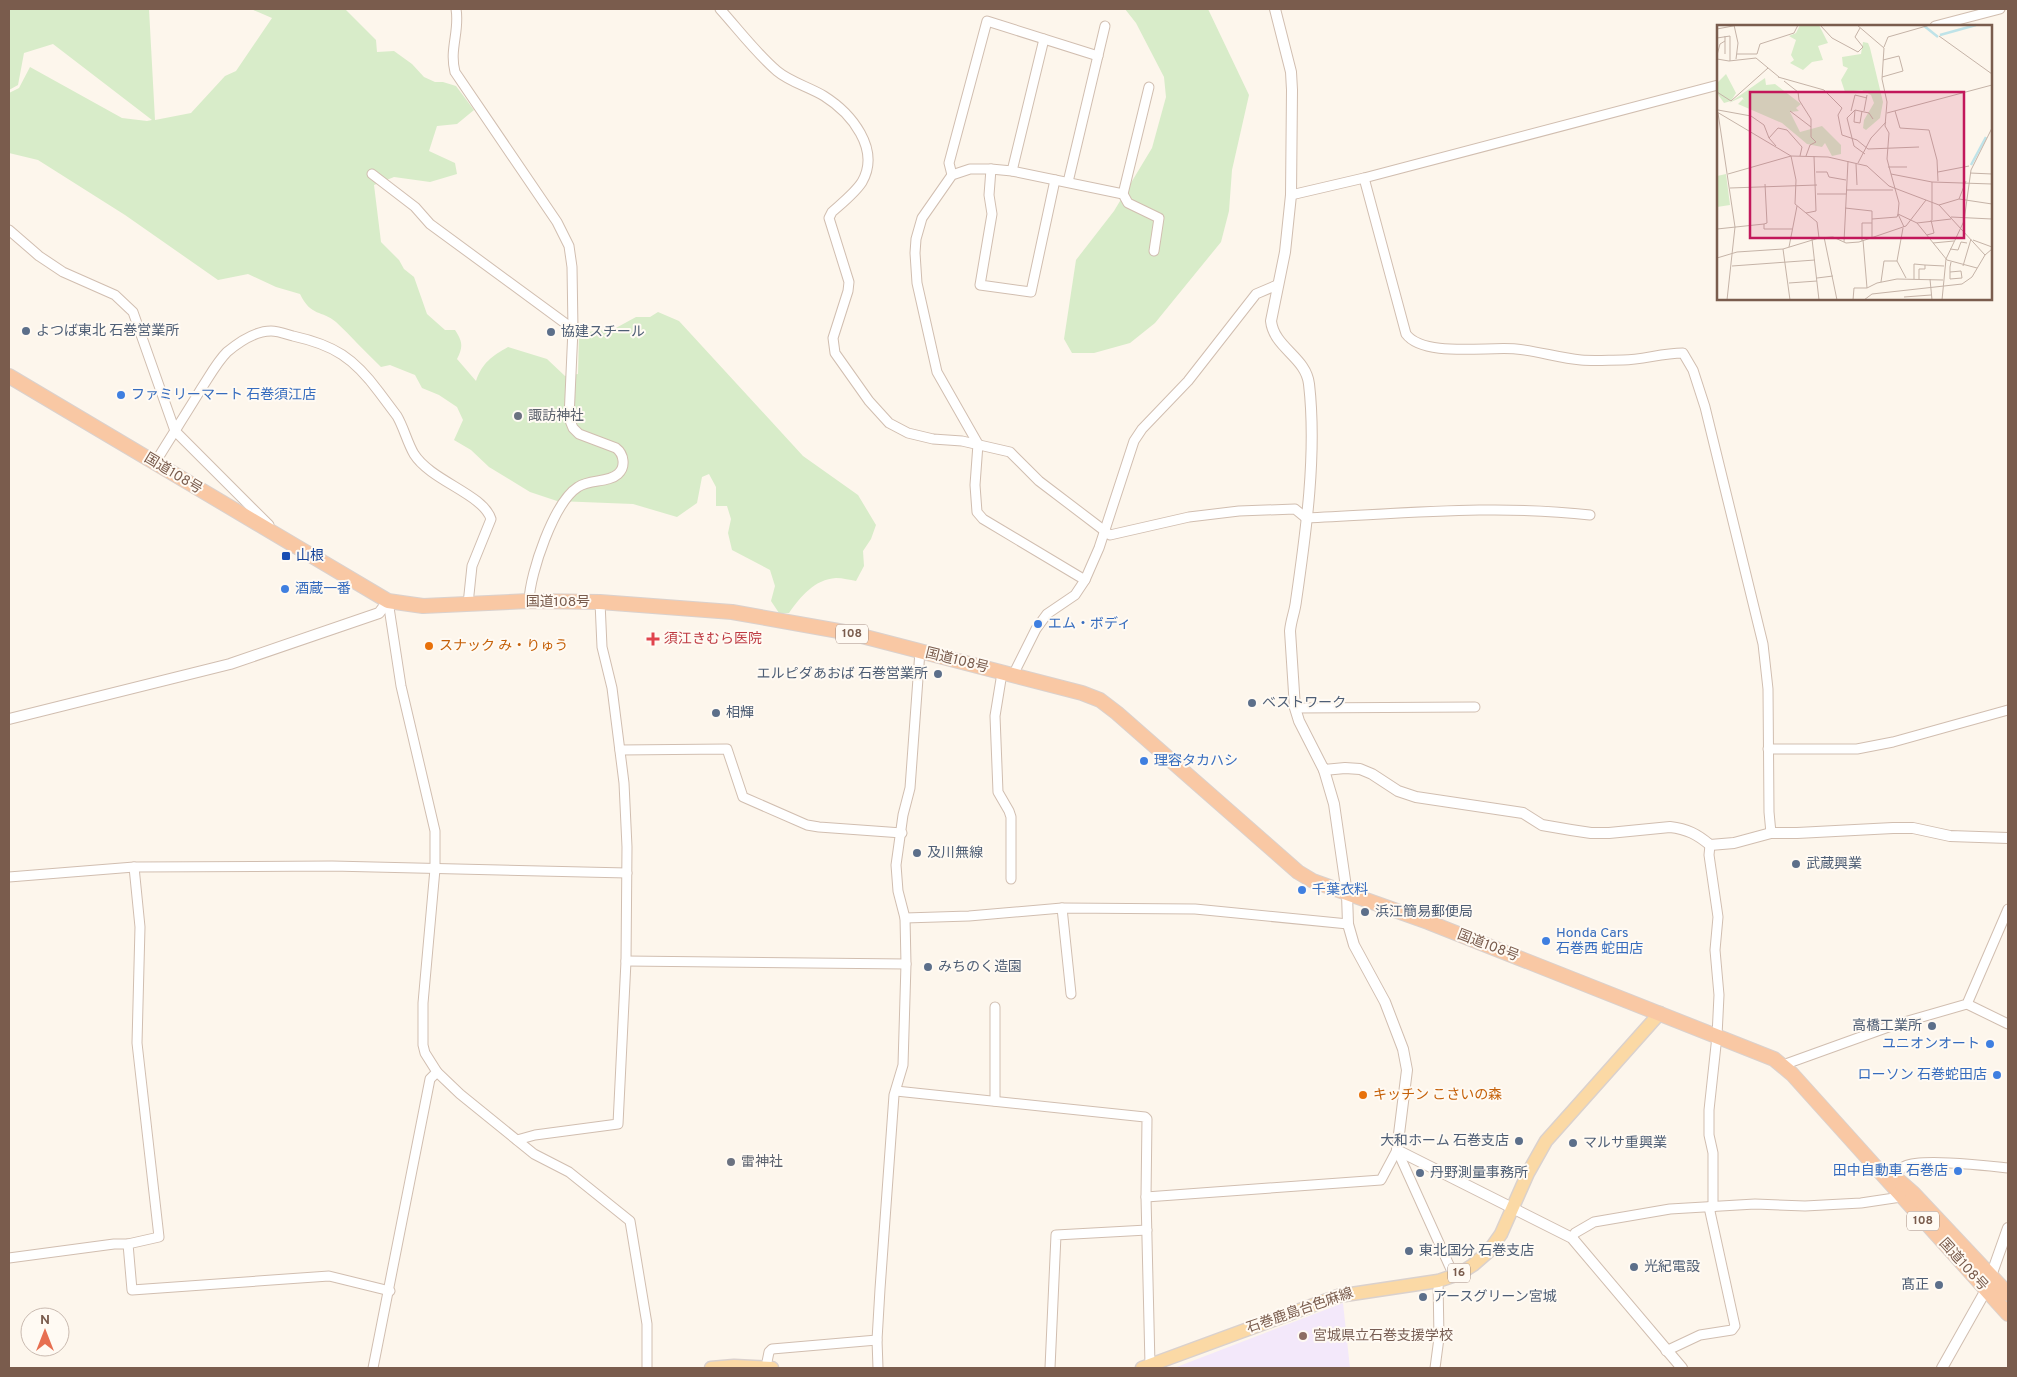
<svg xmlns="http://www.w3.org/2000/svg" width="2017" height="1377" font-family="Overpass,'Noto Sans JP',sans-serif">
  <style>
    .education { fill: #f3e8fa }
    .green { fill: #d8ecc9 }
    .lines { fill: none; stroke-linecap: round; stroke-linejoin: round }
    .minor-casing { stroke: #d1beb0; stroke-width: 11 }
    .tertiary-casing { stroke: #d1beb0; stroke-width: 12 }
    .primary-casing { stroke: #dad1cd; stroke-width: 15 }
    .trunk-casing { stroke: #dad1cd; stroke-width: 16 }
    .minor { stroke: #fff; stroke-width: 9 }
    .tertiary { stroke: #fff; stroke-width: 10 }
    .primary { stroke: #fbd9a5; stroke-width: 12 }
    .trunk { stroke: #f9c8a4; stroke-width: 14 }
    .service-dot { fill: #5c6f8a; stroke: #fffaf3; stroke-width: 2 }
    .shop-dot { fill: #3f7fe0; stroke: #fffaf3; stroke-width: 2 }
    .worship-dot { fill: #6b7280; stroke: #fffaf3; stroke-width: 2 }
    .transit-dot { fill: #1a4fb4; stroke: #fffaf3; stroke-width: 2 }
    .health-dot { fill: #e0444e; stroke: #fffaf3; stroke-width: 2 }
    .food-dot { fill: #e8710a; stroke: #fffaf3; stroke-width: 2 }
    .education-dot { fill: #8d6e63; stroke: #fffaf3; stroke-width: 2 }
    .labels { text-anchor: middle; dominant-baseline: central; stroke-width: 4; stroke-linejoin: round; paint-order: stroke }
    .shield { fill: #fffaf3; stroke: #a28b7f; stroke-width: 1 }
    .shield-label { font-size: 12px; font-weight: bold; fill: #7a5c4d }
    .service-label { font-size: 14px; fill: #4e5e75; stroke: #fffaf3; text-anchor: start }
    .shop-label { font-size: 14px; fill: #366cbe; stroke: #fffaf3; text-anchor: start }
    .worship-label { font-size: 14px; fill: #5b616d; stroke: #fffaf3; text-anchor: start }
    .street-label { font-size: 14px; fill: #7a5c4d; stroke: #fffaf3 }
    .transit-label { font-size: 14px; fill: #164399; stroke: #fffaf3; text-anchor: start }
    .health-label { font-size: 14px; fill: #be3a42; stroke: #fffaf3; text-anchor: start }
    .food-label { font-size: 14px; fill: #c56008; stroke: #fffaf3; text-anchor: start }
    .education-label { font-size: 14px; fill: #785e54; stroke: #fffaf3; text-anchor: start }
    .inset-river { fill: none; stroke: #bfe3e8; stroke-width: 2.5 }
    .inset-road { fill: none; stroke: #c5b3a7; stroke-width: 1 }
    .view { fill: #c2185b; fill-opacity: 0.15; stroke: #c2185b; stroke-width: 2.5 }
    .inset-edge { fill: none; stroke: #7a5c4d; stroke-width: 2.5 }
  </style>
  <rect width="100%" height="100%" fill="#fdf6ec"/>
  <!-- education -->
  <path class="education" d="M 1343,1303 L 1350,1368 L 1174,1368 Z"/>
  <!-- green -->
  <g class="green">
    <path d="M 9,9 L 149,9 L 155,120 L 191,113 L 225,76 L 236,71 L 272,18 L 251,9 L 345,9 L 376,40 L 377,52 L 394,51 L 412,64 L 424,77 L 435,82 L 443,82 L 456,86 L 474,110 L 457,124 L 437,126 L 429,151 L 455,163 L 457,174 L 430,182 L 394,177 L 374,185 L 381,242 L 399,260 L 404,269 L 414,277 L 427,314 L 445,330 L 455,330 C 463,342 463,347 457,359 L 476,381 C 482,363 492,356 508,347 L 547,359 L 565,376 L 578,374 L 579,333 L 614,329 L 636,317 L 650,317 L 658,312 L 679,321 L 803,456 L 858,495 L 876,525 L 871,539 L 863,551 L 864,566 L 856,581 C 850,580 843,578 836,578 C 815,579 800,597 789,613 L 779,613 L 771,601 L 775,586 L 770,570 L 732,550 L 728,533 L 731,519 L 727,506 L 716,506 L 716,487 L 709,474 L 702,477 L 697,503 L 677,517 L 633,504 L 557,501 L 530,492 L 489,467 L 471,450 L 454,440 L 463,420 L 457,407 L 439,395 L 422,388 L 415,375 L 390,365 L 381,367 C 365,352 351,336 336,322 C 322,310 311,317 300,294 L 276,287 L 248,274 L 218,280 L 125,215 L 38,160 L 9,153 L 9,93 L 19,88 L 30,67 L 122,118 L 147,121 L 152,120 L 53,44 L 24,53 L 18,85 L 9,90 Z"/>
    <path d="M 1125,9 L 1208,9 L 1249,95 L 1232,170 L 1229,211 L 1221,242 L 1155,323 L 1130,343 L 1094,353 L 1072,353 L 1064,339 L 1076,260 L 1114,211 L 1152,148 L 1166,97 L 1164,77 L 1136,23 Z"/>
  </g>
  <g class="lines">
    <defs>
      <g id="minor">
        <path d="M 456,9 C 460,31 449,49 455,72 L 557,222 L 569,246 L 572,267 L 573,329 L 569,418 L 573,428 L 579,434 L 616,448 C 624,454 626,467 618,474 C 608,483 590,479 578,487 C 554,502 530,573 529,601"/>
        <path d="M 720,9 C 738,29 756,53 777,71 C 790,82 809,87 824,96 C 851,113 881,149 862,182 C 855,193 842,203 832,212 L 829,218 L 849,282 L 848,291 L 833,338 L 835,353 L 869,401 L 889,423 L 908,433 L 933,439 L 962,441 L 1010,452 L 1039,481 L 1110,535 L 1189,517 L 1239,511 L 1295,509 L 1306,518 C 1400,514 1496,504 1590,515"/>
        <path d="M 1935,26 L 2000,9"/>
        <path d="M 991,169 L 989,195 L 992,214 L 980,285 L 1031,292 L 1055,180"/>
        <path d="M 1012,171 L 1044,39"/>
        <path d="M 372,174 L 415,207 L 430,224 L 573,329"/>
        <path d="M 952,175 L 949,163 L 987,21 L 1098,56"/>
        <path d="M 1364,178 L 1406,334 C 1424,358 1489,346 1516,349 C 1538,351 1559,358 1581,360 C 1594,361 1609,360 1623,360 C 1643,360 1661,353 1683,353 L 1693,370 L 1705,407 L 1763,644 L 1768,689 L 1769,812 L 1771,833"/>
        <path d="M 1068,182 L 1105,26"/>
        <path d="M 1123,194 L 1149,87"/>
        <path d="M 1291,195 L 1364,178 L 1718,85"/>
        <path d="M 9,230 L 39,256 L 63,272 L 115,295 L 133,312 L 175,431 L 269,525"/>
        <path d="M 155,463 C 170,438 186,414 201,389 C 209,377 217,362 227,352 C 239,342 255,331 271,331 C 278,331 286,334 293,336 C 334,345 354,358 379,392 C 385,400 391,408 397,416 C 404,428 407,442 414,454 C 431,481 483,494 491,519 L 472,566 L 468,604"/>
        <path d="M 1085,580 L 983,519 L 977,512 L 975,485 L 978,444 L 937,372 L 917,283 L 915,253 L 916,239 L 922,218 L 952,175 L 970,169 L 991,169 L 1012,171 L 1123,194 L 1128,203 L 1159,218 L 1154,251"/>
        <path d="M 388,601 L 401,686 L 435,831 L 435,869 L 423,1003 L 423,1045 L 425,1053 L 437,1072 L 460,1094 L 534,1154 L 569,1172 L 630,1221 L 647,1324 L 647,1368"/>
        <path d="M 1002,673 L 995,716 L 998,792 L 1009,811 L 1011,817 L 1011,879"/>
        <path d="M 1013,675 L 1036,629 L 1047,614 L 1075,595 L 1085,580 L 1099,548 L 1134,441 L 1142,429 L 1188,381 L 1256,294 L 1277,285"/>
        <path d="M 1295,708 L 1475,707"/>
        <path d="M 1768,749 L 1857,749 L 1893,742 L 2008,710"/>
        <path d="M 620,750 L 727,749 L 743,797 L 807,825 L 819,827 L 902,833"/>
        <path d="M 1710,845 L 1709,855 L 1718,917 L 1715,950 L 1719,995 L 1717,1036 L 1709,1110 L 1709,1135 L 1713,1153 L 1713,1207"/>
        <path d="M 9,877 L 134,867 L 332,866 L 627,873"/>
        <path d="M 1062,908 L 1071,994"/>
        <path d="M 905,918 L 969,916 L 1062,908 L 1195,909 L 1348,924"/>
        <path d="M 626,961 L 906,964"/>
        <path d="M 1967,1004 L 2008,1024"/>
        <path d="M 995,1007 L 995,1101"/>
        <path d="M 1783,1065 L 1894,1025 L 1967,1004 L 2008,909"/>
        <path d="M 896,1091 L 1145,1117 L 1147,1119 L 1146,1197 L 1150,1365"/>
        <path d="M 517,1140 L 535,1135 L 618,1124 L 626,961 L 627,847 L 624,783 L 612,688 L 602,647 L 600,602"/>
        <path d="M 1397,1150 L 1454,1276"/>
        <path d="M 1893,1176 C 1897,1173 1901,1168 1905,1166 C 1922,1158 1988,1166 2008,1168"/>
        <path d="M 1146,1197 L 1381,1180 L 1397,1150"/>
        <path d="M 1572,1238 L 1575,1233 L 1594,1222 L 1670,1209 L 1755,1204 L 1805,1206 L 1861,1203 L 1901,1197"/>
        <path d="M 128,1244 L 132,1290 L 329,1276 L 390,1291"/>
        <path d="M 9,1258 L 114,1244 L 128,1244 L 159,1237 L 137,1043 L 140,927 L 134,867"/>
        <path d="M 1666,1351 L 1700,1335 L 1732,1330 L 1735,1326 L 1709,1207"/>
        <path d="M 766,1367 L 769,1352 L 772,1349 L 877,1340"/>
        <path d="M 373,1368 L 430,1079 L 437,1072"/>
        <path d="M 878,1368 L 877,1340 L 880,1289 L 894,1095 L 903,1065 L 906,964 L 905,918 L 898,891 L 896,865 L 903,815 L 910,788 L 920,651"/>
        <path d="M 1050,1368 L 1056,1235 L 1147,1230"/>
        <path d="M 1435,1368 L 1439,1338 L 1438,1281"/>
      </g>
      <g id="tertiary">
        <path d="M 1275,9 L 1291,72 L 1292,90 L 1291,195 L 1285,252 L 1271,321 C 1274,348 1306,357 1309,384 C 1317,454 1306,532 1296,601 C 1295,611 1291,620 1290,631 L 1295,708 L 1299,721 L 1324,770 L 1345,768 L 1360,769 L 1372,774 L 1398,791 L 1416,797 L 1523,813 L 1542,825 L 1571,830 L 1591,833 L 1609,833 L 1670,827 C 1687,829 1697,834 1710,845 L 1734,843 L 1771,833 L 1797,833 L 1893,828 L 1913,828 L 1950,836 L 2008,838"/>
        <path d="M 9,719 L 230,664 L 379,613 L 388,601"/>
        <path d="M 1324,770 L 1334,804 L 1347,894 L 1348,924 L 1354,945 L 1385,1002 L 1403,1049 L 1407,1070 L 1397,1150 L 1572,1238 L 1682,1368"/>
        <path d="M 1942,1368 L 1986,1290 L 2008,1228"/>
      </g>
      <g id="primary">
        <path d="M 711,1368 L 734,1366 L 772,1368"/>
        <path d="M 1142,1368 L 1338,1296 L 1438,1281 L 1459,1274 L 1473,1265 L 1489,1251 L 1501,1234 L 1528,1173 L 1546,1141 L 1660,1013"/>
      </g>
      <g id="trunk">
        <path d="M 9,376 L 388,601 L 423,606 L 529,601 L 600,602 L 732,612 L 850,633 L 1082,693 L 1100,700 L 1117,713 L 1298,872 L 1313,881 L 1428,922 L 1774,1059 L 1792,1074 L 2008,1314"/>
        <path d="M 1889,1172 L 1913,1193 L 2008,1294"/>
      </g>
    </defs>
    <!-- minor casing -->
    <use href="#minor" class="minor-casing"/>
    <!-- tertiary casing -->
    <use href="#tertiary" class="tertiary-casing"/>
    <!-- primary casing -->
    <use href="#primary" class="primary-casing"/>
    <!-- trunk casing -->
    <use href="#trunk" class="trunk-casing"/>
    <!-- minor -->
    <use href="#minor" class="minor"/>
    <!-- tertiary -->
    <use href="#tertiary" class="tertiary"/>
    <!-- primary -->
    <use href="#primary" class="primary"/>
    <!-- trunk -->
    <use href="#trunk" class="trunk"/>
  </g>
  <!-- markers -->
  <g class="service-dot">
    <circle cx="26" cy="331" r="5"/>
    <circle cx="551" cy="332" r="5"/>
    <circle cx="938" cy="674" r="5"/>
    <circle cx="1252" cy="703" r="5"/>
    <circle cx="716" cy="713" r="5"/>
    <circle cx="917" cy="853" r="5"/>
    <circle cx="1796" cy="864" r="5"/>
    <circle cx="1365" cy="912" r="5"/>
    <circle cx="928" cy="967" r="5"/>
    <circle cx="1932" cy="1026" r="5"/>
    <circle cx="1519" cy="1141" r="5"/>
    <circle cx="1573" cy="1143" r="5"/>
    <circle cx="1420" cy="1173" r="5"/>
    <circle cx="1409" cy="1251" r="5"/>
    <circle cx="1634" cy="1267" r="5"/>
    <circle cx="1939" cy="1285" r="5"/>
    <circle cx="1423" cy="1297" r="5"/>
  </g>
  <g class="shop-dot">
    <circle cx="121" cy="395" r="5"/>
    <circle cx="285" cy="589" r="5"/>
    <circle cx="1038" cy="624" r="5"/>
    <circle cx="1144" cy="761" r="5"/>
    <circle cx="1302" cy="890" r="5"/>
    <circle cx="1546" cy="941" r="5"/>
    <circle cx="1990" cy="1044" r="5"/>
    <circle cx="1997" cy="1075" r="5"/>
    <circle cx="1958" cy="1171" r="5"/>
  </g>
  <g class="worship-dot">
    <circle cx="518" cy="416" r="5"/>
    <circle cx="731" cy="1162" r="5"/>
  </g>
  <rect class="transit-dot" x="281" y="551" width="10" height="10" rx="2.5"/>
  <path class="health-dot" d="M650.5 631.5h5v5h5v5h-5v5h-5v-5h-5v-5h5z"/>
  <g class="food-dot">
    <circle cx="429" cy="646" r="5"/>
    <circle cx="1363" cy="1095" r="5"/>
  </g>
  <circle class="education-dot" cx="1303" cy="1336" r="5"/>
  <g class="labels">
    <!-- shield labels -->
    <g class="shield">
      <rect x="836" y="624.5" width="32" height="19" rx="4"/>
      <rect x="1907" y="1211.5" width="32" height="19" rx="4"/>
      <rect x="1448" y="1263.5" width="22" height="19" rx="4"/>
    </g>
    <g class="shield-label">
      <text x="852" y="634">108</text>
      <text x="1923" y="1221">108</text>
      <text x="1459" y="1273">16</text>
    </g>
    <!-- service labels -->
    <g class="service-label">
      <text x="36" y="331">よつば東北 石巻営業所</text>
      <text x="561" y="332">協建スチール</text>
      <text x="928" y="674" text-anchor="end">エルピダあおば 石巻営業所</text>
      <text x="1262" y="703">ベストワーク</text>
      <text x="726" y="713">相輝</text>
      <text x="927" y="853">及川無線</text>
      <text x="1806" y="864">武蔵興業</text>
      <text x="1375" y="912">浜江簡易郵便局</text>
      <text x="938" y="967">みちのく造園</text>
      <text x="1922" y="1026" text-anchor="end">高橋工業所</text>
      <text x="1509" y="1141" text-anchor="end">大和ホーム 石巻支店</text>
      <text x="1583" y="1143">マルサ重興業</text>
      <text x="1430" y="1173">丹野測量事務所</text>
      <text x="1419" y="1251">東北国分 石巻支店</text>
      <text x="1644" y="1267">光紀電設</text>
      <text x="1929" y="1285" text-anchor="end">髙正</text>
      <text x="1433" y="1297">アースグリーン宮城</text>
    </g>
    <!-- shop labels -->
    <g class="shop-label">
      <text x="131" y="395">ファミリーマート 石巻須江店</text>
      <text x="295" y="589">酒蔵一番</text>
      <text x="1048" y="624">エム・ボディ</text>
      <text x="1154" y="761">理容タカハシ</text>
      <text x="1312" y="890">千葉衣料</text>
      <text x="1556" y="933">Honda Cars<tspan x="1556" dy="16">石巻西 蛇田店</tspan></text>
      <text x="1980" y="1044" text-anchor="end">ユニオンオート</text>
      <text x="1987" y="1075" text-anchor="end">ローソン 石巻蛇田店</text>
      <text x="1948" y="1171" text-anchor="end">田中自動車 石巻店</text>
    </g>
    <!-- worship labels -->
    <g class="worship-label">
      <text x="528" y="416">諏訪神社</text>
      <text x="741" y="1162">雷神社</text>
    </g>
    <!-- street labels -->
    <g class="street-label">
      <text transform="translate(173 474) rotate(31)">国道108号</text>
      <text x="558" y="602">国道108号</text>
      <text transform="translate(957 661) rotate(14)">国道108号</text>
      <text transform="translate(1488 946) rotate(21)">国道108号</text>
      <text transform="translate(1963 1265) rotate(48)">国道108号</text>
      <text transform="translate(1300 1311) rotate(-19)">石巻鹿島台色麻線</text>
    </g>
    <!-- transit labels -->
    <g class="transit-label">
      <text x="296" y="556">山根</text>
    </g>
    <!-- health labels -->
    <g class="health-label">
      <text x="664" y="639">須江きむら医院</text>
    </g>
    <!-- food labels -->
    <g class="food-label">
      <text x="439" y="646">スナック み・りゅう</text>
      <text x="1373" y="1095">キッチン こさいの森</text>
    </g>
    <!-- education labels -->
    <g class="education-label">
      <text x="1313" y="1336">宮城県立石巻支援学校</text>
    </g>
  </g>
  <!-- overview -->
  <g transform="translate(1717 25)">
    <rect width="275" height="275" fill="#fdf6ec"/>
    <path d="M 83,0 L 102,0 L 111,18 L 101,21 L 106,35 L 95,37 L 86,45 L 73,38 L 77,35 L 74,30 L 79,15 L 72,11 L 79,8 ZM 146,17 L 151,18 L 153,23 L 166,77 L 163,93 L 149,105 L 146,103 L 147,95 L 157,78 L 154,70 L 145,65 L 128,67 L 124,55 L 131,43 L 126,41 L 125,32 L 144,29 ZM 9,49 L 19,68 L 14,76 L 7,78 L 0,68 L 0,58 ZM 48,53 L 49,60 L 58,59 L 84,79 L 79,83 L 82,86 L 73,87 L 83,107 L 105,101 L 124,120 L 124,129 L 115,131 L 108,118 L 105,122 L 90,119 L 65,98 L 21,79 L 26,74 L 28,76 L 25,72 L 12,78 ZM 9,149 L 13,180 L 0,182 L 0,151 Z" fill="#d8ecc9"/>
    <path class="inset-river" d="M 206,0 L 221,12M 223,10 L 259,0M 254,140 L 269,112"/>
    <path class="inset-road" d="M 17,0 L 21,18 L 19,34M 103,0 L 115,13 L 141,27 L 146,22 L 138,12 L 143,3M 140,0 L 167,23 L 165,54 L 170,77 L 168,101 L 172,108 L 170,134 L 174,149 L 215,157 L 275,159M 0,4 L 21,0M 222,11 L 275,49M 0,13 L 13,11 L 13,36M 167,22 L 171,12 L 213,0M 8,29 L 8,11M 20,29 L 40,29 L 43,19 L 77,8 L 81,0M 0,30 L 3,19 L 8,16M 0,34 L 12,36 L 39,33 L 62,52M 61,52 L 107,65 L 125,83 L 121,90 L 125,110 L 140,115 L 151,124 L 202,122M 165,52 L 186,46 L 182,31 L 166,35M 67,56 L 81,67 L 82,75 L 94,94 L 94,112 L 99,117 L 93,120 L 89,131M 0,67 L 14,76 L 51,43M 1,85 L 34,91 L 47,100 L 52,113 L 59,121M 138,85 L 137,97 L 143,98 L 145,86M 73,86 L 94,102M 134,86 L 138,70 L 150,73M 147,86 L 150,70M 178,86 L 183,103 L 212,105 L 220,135 L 221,156M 0,87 L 74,131 L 111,132 L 150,141 L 172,161 L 222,180 L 268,230 L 275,224M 1,88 L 18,202 L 10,275M 170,88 L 275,60M 52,113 L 61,103 L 70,105 L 85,122 L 83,131M 148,129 L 137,121 L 130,93 L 138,85 L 152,88 L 156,94M 141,138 L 154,113 L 169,97M 139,139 L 140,160M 171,142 L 190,142M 99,147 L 110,147 L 112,152 L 129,155M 221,147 L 252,141M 253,148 L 275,149M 11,149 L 74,131 L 79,155 L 78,179 L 100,197 L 102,213M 174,149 L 182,178 L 181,189 L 200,198 L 230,235 L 260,243M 215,157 L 215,195M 13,163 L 100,160M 129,165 L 176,165M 100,169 L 129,169M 242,174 L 275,179M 222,180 L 242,174 L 249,156M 128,183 L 155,186 L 155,212M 89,188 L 99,186 L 97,131M 234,192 L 275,194M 155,194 L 180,192 L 181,189 L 187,202M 200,198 L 234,194M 47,199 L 50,198 L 48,159M 47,199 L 47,204 L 75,204M 186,203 L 180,236 L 189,253M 0,204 L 47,199M 210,210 L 217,208 L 214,195M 107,212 L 120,275M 95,214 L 102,275M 146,215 L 150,263M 256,215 L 275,222M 145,216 L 145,198 L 155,198M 127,217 L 131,136M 216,218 L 237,216M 72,222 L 80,181M 66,224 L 73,275M 233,224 L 241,225 L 244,217 L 250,218M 0,233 L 20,227 L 66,224 L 102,213 L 116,212 L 129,218 L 142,217 L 189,201 L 209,175M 208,240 L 227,241M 15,241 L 98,235M 246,241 L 254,214M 233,247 L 244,246 L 245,253 L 233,254 L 233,242 L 234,237M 100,253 L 116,251M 197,254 L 197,239 L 208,240 L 208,244 L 202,244 L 202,254M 213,254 L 215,275M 164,257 L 167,236 L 180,236M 72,258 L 100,256M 187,272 L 214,270M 136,275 L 137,263 L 150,263 L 160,258 L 180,254 L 226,255M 147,275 L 155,269 L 245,259 L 255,252 L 268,230M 225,275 L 229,234 L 247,196 L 254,145 L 275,103"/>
    <path class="view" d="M 33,67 L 247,67 L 247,213 L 33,213 Z"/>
    <rect width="275" height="275" class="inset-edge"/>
  </g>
  <!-- border -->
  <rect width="2017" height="1377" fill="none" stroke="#7a5c4d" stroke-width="20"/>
  <!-- north arrow -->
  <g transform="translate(45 1332)"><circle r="24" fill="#fffaf3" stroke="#cabbb1"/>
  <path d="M0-4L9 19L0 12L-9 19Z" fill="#e76f51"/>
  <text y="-8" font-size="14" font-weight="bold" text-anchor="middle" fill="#7a5c4d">N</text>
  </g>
</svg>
